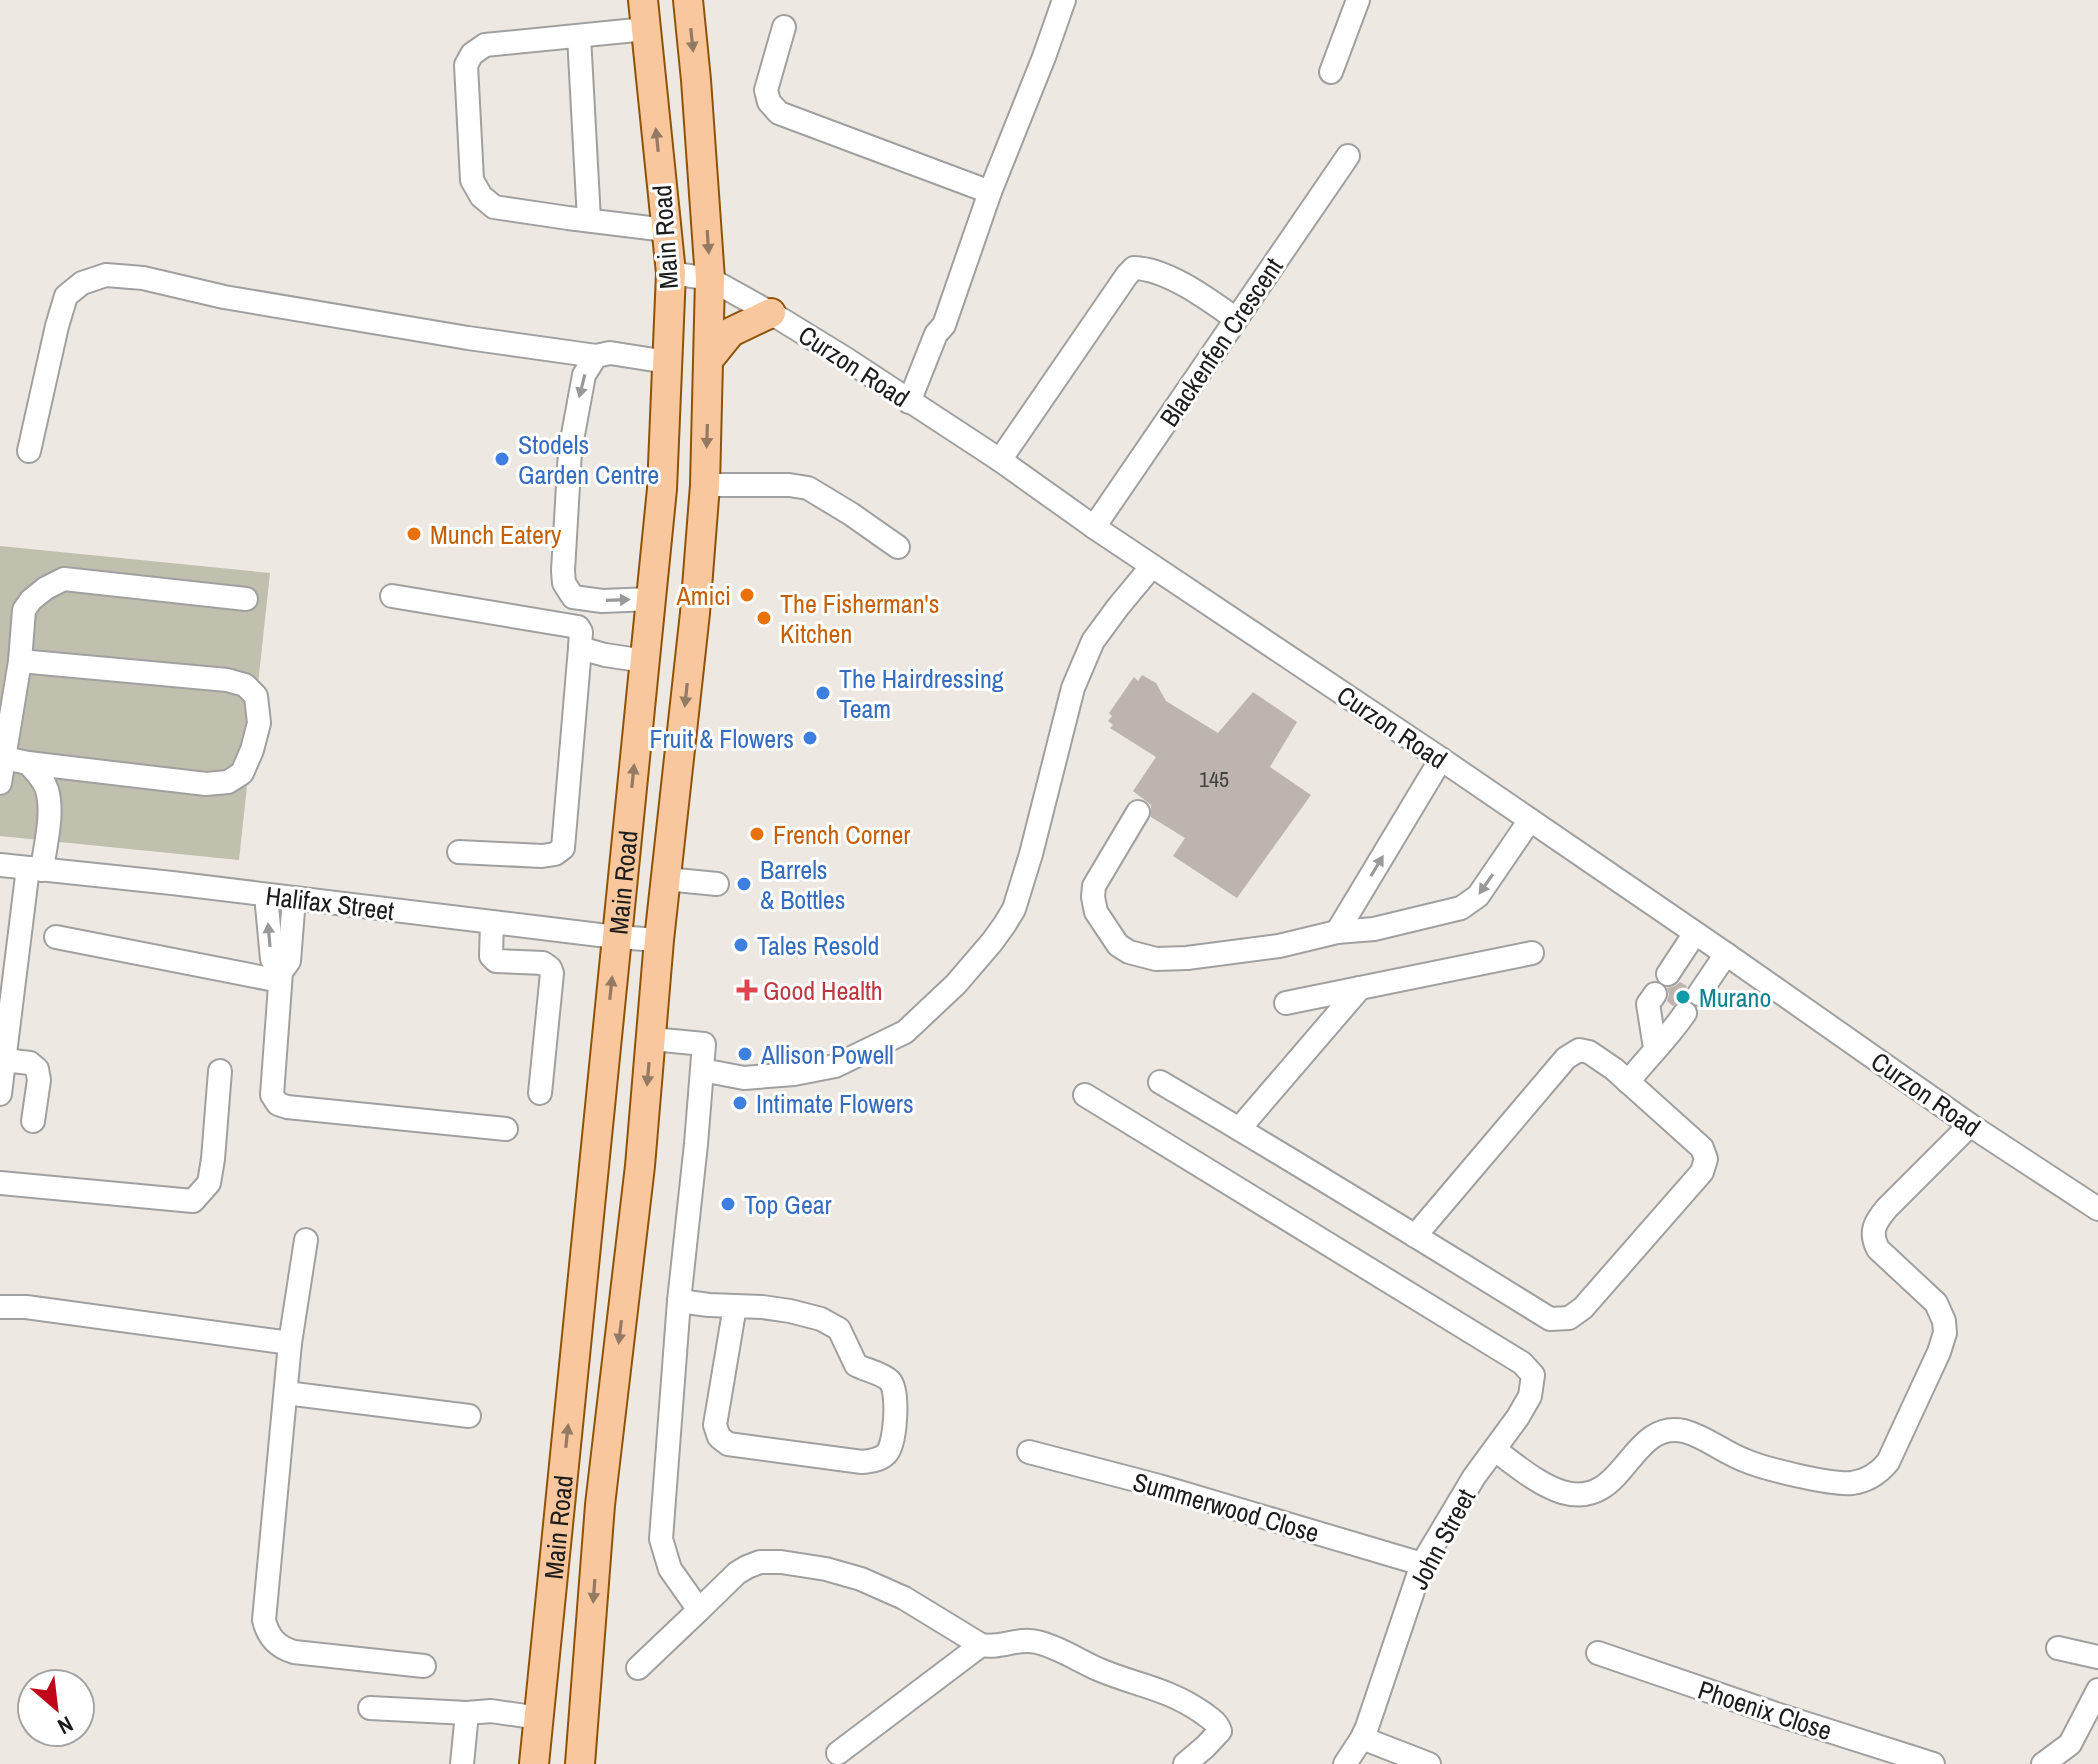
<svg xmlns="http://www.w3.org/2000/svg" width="2098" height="1764" font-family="'Archivo Narrow',sans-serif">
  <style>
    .construction { fill: #c1bfae }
    .building { fill: #beb4af }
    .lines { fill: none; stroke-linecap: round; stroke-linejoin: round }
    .minor-casing { stroke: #a0a0a0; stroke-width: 26 }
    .major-casing { stroke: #8f5306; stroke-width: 32 }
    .minor { stroke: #fff; stroke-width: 22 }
    .major { stroke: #f8c79d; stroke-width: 28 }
    .oneway { fill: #957a63 }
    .oneway2 { fill: #999 }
    .shop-dot { fill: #3f7fe0; stroke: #fff; stroke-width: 3 }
    .food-dot { fill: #e8710a; stroke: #fff; stroke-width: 3 }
    .health-dot { fill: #e0444e; stroke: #fff; stroke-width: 3 }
    .culture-dot { fill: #0f9aa8; stroke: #fff; stroke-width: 3 }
    .labels { text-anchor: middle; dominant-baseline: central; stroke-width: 6; stroke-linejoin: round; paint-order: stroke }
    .number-label { font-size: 22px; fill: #444241 }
    .street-label { font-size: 26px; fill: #1c1c1c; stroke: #fff }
    .shop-label { font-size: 26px; fill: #366cbe; stroke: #fff; text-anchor: start }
    .food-label { font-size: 26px; fill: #c56008; stroke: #fff; text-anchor: start }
    .health-label { font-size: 26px; fill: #be3a42; stroke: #fff; text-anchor: start }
    .culture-label { font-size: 26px; fill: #0d838f; stroke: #fff; text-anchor: start }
  </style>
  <rect width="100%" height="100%" fill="#ede8e2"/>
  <!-- construction -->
  <path class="construction" d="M 0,546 L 270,573 L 239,860 L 0,836 Z"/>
  <!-- building -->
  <g class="building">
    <path d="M 1142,675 L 1156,683 L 1166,701 L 1218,733 L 1253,692 L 1297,722 L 1270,767 L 1311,795 L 1237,898 L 1173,856 L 1185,838 L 1151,817 L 1151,805 L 1133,791 L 1156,757 L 1110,728 L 1113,725 L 1108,721 L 1112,716 L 1109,713 L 1134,677 L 1138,681 Z"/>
    <path d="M 1680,982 L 1687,986 L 1685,992 L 1686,999 L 1679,1001 L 1673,1006 L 1667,1001 L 1669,994 L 1667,988 L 1675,986 Z"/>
  </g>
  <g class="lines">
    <defs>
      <g id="minor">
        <path d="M 784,27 L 766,90 L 769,102 L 779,113 L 990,192"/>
        <path d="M 646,29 L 485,45 L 472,54 L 466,65 L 472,180 L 481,196 L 494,207 L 568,218 L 666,230"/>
        <path d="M 579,36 L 589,220"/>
        <path d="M 1331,72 L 1358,0"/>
        <path d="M 671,273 L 710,279 L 771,313 L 846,359 L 1000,460 L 1094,527 L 1441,759 L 1726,954 L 1970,1125 L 2098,1209"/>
        <path d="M 909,402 L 936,334 L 944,325 L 990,192 L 1044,57 L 1064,0"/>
        <path d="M 29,451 L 57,326 L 66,296 L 82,283 L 106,275 L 143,278 L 224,297 L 468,338 L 596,356"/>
        <path d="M 1000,460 L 1127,275 L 1134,268 C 1168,269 1209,300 1236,319"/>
        <path d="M 705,485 L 789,485 L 808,488 L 851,514 L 898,547"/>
        <path d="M 1094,527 L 1348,156"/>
        <path d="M 392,596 L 578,627 L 581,632 L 580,648"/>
        <path d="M 651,599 L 602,601 L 573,597 L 564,583 L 563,571 L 570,451 L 584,375 L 596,356 L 610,353 L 667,362"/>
        <path d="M 4,758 L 28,763 L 206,784 L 228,782 L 242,773 L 252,750 L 259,723 L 256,696 L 245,685 L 227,680 L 20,661"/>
        <path d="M 28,763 C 35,771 44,779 47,790 C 54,814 45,845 42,870"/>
        <path d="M 0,783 L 20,661 L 24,610 L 31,600 L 46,588 L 64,579 L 246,599"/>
        <path d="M 1138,812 L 1094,886 L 1093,897 L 1096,912 L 1118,945 L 1129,952 L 1156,959 L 1187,958 L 1279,946 L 1337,932 L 1374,929 L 1461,908 L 1478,896 L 1530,820"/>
        <path d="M 459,852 L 542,856 L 555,854 L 563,848 L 580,648 L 605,655 L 645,661"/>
        <path d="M 0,865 L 172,883 L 616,937 L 659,940"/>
        <path d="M 666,879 L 717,884"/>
        <path d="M 266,895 L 272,959 L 281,972"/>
        <path d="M 294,898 L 289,961 L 281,972 L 272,1095 L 278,1104 L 287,1107 L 506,1129"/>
        <path d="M 492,922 L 491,956 L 496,961 L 543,963 L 550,968 L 552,973 L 540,1093"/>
        <path d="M 1337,932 L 1441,759"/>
        <path d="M 56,937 L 280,981"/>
        <path d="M 1668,974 L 1695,933"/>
        <path d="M 1699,994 L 1726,954"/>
        <path d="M 1286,1003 L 1532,953"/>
        <path d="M 652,1039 L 704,1044 L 696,1144 L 679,1301 L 709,1305 L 762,1307 L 790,1311 L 821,1319 L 839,1329 L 856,1365 C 865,1370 882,1373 890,1381 C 899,1391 896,1445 886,1454 C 880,1460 871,1461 862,1462 L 728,1444 L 719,1437 L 715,1425 L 735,1306"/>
        <path d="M 1655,1048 L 1648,1004 L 1655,994"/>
        <path d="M 4,1060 L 30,1063 L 37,1069 L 39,1080 L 33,1121"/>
        <path d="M 702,1070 L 744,1078 L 794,1074 L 835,1066 L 905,1032 L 956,984 L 992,942 L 1005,924 L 1014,909 L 1031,854 L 1073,688 L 1093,641 L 1118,607 L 1152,566"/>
        <path d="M 1160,1082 C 1291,1159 1421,1239 1550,1319 L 1569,1318 L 1583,1308 L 1702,1172 L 1706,1159 L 1702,1148 L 1614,1069 L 1589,1052 L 1579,1050 L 1566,1058 L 1415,1236"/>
        <path d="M 1628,1082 C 1647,1058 1668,1038 1685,1013"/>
        <path d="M 0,1094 L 28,868"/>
        <path d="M 1085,1095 L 1522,1363 L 1533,1375 L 1530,1396 L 1518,1417 L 1474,1477 L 1422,1564 L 1367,1727 L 1362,1738 L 1345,1764"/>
        <path d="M 1239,1129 L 1360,988"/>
        <path d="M 0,1183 L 193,1201 L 209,1183 L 213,1159 L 220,1071"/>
        <path d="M 0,1307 L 26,1307 L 290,1343 L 306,1240"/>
        <path d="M 290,1343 L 264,1620 C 268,1637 277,1647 294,1652 L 424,1666"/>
        <path d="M 286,1393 L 469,1416"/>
        <path d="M 1495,1450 C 1516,1465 1537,1484 1562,1492 C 1625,1511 1629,1419 1684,1431 C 1706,1437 1723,1452 1744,1460 C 1764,1469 1831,1485 1852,1483 C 1866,1481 1879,1473 1888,1462 L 1939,1352 L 1945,1333 L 1944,1321 L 1936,1303 L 1878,1249 C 1869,1232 1875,1222 1887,1208 L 1970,1125"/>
        <path d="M 1029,1452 L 1159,1486 L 1422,1564"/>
        <path d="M 699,1610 L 737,1573 L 747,1567 L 760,1562 L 781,1562 L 826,1569 L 861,1579 L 904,1598 L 981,1645 C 1001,1649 1018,1637 1037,1642 C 1059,1647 1079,1661 1100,1670 C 1138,1686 1167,1688 1203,1713 C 1211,1719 1217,1722 1220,1731 L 1205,1747 L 1185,1764"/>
        <path d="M 2058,1648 L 2098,1657"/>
        <path d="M 1598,1653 L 1779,1715 L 1933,1764"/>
        <path d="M 638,1668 L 699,1610 L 670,1569 L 661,1539 L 679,1301"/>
        <path d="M 370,1708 L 467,1713 L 491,1711 L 539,1718"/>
        <path d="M 1362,1738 L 1429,1764"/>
        <path d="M 838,1753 L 981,1645"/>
        <path d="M 462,1764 L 467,1713"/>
        <path d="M 2043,1764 L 2070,1744 L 2098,1690"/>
      </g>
      <g id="major">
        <path d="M 710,358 L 731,332 L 771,313"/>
        <path id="s1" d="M 534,1764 L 662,489 L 671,273 L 643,0"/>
        <path d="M 580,1764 L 600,1505 L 640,1166 L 659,940 L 695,613 L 705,485 L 710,279 L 696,80 L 688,0"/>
      </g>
    </defs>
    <!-- minor casing -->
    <use href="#minor" class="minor-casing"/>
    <!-- major casing -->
    <use href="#major" class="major-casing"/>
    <!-- minor -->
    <use href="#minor" class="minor"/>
    <!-- major -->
    <use href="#major" class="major"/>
  </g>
  <!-- one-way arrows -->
  <defs><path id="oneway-solid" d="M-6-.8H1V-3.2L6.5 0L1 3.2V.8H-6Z" transform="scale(2)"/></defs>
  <g class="oneway">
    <use href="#oneway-solid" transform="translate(692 40) rotate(84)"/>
    <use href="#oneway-solid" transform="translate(657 140) rotate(-96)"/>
    <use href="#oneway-solid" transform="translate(708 242) rotate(86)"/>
    <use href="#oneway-solid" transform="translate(707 436) rotate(92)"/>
    <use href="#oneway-solid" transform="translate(686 695) rotate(96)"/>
    <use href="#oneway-solid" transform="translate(633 776) rotate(-84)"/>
    <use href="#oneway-solid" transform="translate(611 988) rotate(-84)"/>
    <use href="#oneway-solid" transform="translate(648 1074) rotate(95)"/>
    <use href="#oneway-solid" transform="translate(620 1332) rotate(97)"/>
    <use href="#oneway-solid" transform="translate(567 1436) rotate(-84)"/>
    <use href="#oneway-solid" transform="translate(594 1591) rotate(94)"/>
  </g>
  <g class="oneway2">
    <use href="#oneway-solid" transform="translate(582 386) rotate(104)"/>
    <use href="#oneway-solid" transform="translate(618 600) rotate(-2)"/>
    <use href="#oneway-solid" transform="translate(1377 866) rotate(-59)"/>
    <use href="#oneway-solid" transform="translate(1486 884) rotate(125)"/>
    <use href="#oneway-solid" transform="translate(269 935) rotate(-95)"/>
  </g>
  <!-- markers -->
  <g class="shop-dot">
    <circle cx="502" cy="459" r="8"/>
    <circle cx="823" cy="693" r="8"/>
    <circle cx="810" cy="738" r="8"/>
    <circle cx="744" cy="884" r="8"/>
    <circle cx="741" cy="945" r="8"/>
    <circle cx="745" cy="1054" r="8"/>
    <circle cx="740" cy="1103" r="8"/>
    <circle cx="728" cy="1204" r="8"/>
  </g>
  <g class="food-dot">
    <circle cx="414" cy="534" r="8"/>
    <circle cx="747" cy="595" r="8"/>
    <circle cx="764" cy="618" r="8"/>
    <circle cx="757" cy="834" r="8"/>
  </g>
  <path class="health-dot" d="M743 978h8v8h8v8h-8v8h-8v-8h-8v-8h8z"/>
  <circle class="culture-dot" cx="1683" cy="997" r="8"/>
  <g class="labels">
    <!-- number labels -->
    <g class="number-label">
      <text x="1214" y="779">145</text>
    </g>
    <!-- street labels -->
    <g class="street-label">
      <text transform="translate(665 237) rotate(-94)">Main Road</text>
      <text transform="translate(1221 342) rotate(-56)">Blackenfen Crescent</text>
      <text transform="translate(854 366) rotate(33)">Curzon Road</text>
      <text transform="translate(1392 727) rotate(34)">Curzon Road</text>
      <text stroke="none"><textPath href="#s1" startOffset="886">Main Road</textPath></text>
      <text transform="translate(330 903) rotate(7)">Halifax Street</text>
      <text transform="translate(1926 1094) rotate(35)">Curzon Road</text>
      <text transform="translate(1226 1507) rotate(16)">Summerwood Close</text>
      <text stroke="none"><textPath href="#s1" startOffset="238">Main Road</textPath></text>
      <text transform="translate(1442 1539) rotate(-62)">John Street</text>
      <text transform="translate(1765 1710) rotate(18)">Phoenix Close</text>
    </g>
    <!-- shop labels -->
    <g class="shop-label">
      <text x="518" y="444">Stodels<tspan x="518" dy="30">Garden Centre</tspan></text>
      <text x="839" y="678">The Hairdressing<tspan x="839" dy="30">Team</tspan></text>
      <text x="794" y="738" text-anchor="end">Fruit &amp; Flowers</text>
      <text x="760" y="869">Barrels<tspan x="760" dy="30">&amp; Bottles</tspan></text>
      <text x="757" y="945">Tales Resold</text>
      <text x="761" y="1054">Allison Powell</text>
      <text x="756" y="1103">Intimate Flowers</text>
      <text x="744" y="1204">Top Gear</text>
    </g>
    <!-- food labels -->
    <g class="food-label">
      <text x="430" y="534">Munch Eatery</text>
      <text x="731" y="595" text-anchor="end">Amici</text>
      <text x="780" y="603">The Fisherman's<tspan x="780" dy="30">Kitchen</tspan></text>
      <text x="773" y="834">French Corner</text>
    </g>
    <!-- health labels -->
    <g class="health-label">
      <text x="763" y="990">Good Health</text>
    </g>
    <!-- culture labels -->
    <g class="culture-label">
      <text x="1699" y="997">Murano</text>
    </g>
  </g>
  <!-- north arrow -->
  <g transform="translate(56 1708) rotate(152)"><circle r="38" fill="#ffffff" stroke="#a4a4a4" stroke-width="2"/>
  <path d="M0-6L14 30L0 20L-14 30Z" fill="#c1081b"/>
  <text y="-12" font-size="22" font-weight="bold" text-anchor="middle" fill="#1c1c1c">N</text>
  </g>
</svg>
